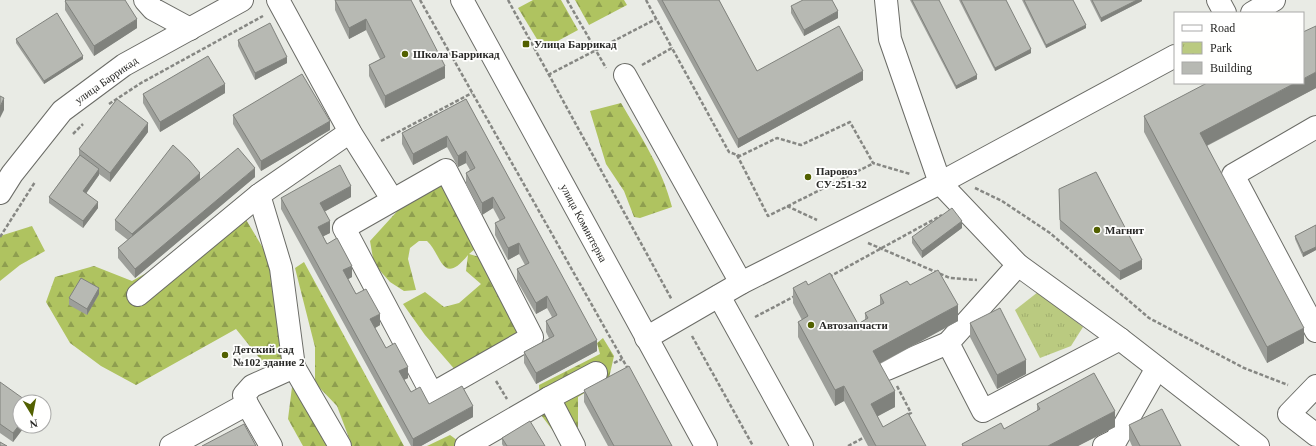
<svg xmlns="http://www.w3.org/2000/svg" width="1316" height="446" font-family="Georgia,serif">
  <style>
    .forest { fill: url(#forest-firs) }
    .park { fill: url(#park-tufts) }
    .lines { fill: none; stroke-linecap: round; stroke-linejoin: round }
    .minor-casing { stroke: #6b6c67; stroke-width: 24 }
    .major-casing { stroke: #6b6c67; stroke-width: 24 }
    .path { stroke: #868783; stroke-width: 2.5; stroke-dasharray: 4 2; stroke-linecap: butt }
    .minor { stroke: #fff; stroke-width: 22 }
    .major { stroke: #fff; stroke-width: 22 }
    .wall { fill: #9d9f9a }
    .shaded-wall { fill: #80827d }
    .building { fill: #b7b9b3; stroke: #80827d }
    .poi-dot { fill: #526000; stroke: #fffffe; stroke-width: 1.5 }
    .labels { text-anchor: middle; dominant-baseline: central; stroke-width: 3.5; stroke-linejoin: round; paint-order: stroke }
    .poi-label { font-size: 11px; font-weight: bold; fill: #282826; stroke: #fffffe; text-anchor: start }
    .street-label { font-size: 11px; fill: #282826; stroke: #fffffe }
  </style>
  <defs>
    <pattern id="forest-firs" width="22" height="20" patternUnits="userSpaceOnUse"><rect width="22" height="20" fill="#afc360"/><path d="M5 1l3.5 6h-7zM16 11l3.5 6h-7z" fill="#8e9e4f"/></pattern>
    <pattern id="park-tufts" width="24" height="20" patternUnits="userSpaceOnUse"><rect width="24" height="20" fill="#baca80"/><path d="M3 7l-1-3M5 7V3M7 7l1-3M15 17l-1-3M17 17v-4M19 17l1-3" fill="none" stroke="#a0ae6e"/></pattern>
  </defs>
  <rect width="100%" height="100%" fill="#e9ebe5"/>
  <!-- forest -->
  <g class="forest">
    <path d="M 533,0 L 561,0 L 578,30 L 543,49 L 518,8 Z"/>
    <path d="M 575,0 L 624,0 L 627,5 L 589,25 Z"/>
    <path d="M 621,103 C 641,137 662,168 672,207 L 640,218 L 634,217 L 624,191 L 606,164 L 590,111 Z"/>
    <path d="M 445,182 L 475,249 L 469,254 L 483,258 L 536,339 L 463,379 L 425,335 L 403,304 L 425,292 L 444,307 L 459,303 L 481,284 L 466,271 L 468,255 C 442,287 442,255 427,241 L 419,241 L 410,248 L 408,259 L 416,290 L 404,291 L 390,282 L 374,264 L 370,241 L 401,207 Z"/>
    <path d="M 245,218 L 272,263 L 287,352 L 270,371 L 236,329 L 136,385 L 101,366 L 70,343 L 46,302 L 55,277 L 94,266 L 132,281 Z"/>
    <path d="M 32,226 L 45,251 L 20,265 L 0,281 L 0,236 Z"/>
    <path d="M 304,262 L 404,446 L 352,446 L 337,406 L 315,383 L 315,347 L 295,268 Z"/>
    <path d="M 603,338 L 614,356 L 609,378 L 578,397 L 578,427 L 557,436 L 541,415 L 539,385 L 600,354 L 597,343 Z"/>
    <path d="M 292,387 L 300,388 L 332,446 L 303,446 L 288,419 Z"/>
    <path d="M 450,435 L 465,446 L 427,446 Z"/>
  </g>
  <!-- park -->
  <path class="park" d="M 1038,292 L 1083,327 L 1071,346 L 1040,358 L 1015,310 Z"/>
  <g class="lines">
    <defs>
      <g id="minor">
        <path d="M 145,0 L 153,9 L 190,29"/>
        <path d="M 278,0 L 350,132 L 392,199"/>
        <path d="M 886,0 L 890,39 L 940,183 L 1018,265 L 1120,339 L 1258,446"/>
        <path d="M 1218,0 L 1225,13"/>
        <path d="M 1252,13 L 1274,0"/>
        <path d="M 625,75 L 741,283"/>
        <path d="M 1316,127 L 1233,175 L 1316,331"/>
        <path d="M 446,170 L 532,337 L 432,394 L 344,228 Z"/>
        <path d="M 0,193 L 12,174 L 62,111 L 124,65 L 242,0"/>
        <path d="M 259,195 L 281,268 L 294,367 L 340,446"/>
        <path d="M 1018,265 L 948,343 L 983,411 L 1120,339"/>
        <path d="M 138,295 L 259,195 L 350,132"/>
        <path d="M 719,296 L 802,446"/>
        <path d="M 646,338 L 741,283 L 940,183 L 1175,56"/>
        <path d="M 887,369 L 948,343"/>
        <path d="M 1316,386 L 1289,414 L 1316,435"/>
        <path d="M 549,398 L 574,446"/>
        <path d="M 171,446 L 247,404"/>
        <path d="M 271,446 L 247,404 L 244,395 L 252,386 L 294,367"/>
        <path d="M 466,446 L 549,398 L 596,373"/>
        <path d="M 1104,446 L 1116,440 L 1157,368"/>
      </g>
      <path id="major" d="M 462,0 L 706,446"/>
    </defs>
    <!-- minor casing -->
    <use href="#minor" class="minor-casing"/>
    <!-- major casing -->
    <use href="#major" class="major-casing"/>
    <!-- path -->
    <g class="path">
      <path d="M 420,0 L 628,369"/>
      <path d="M 508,0 L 672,300"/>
      <path d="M 567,0 L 606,68"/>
      <path d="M 646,0 L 672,48"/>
      <path d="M 642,65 L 672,48 L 729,152 L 740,156 L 777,138 L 801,145 L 850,122 L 873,163 L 910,174"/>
      <path d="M 548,75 L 656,19"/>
      <path d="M 109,104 L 141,83 L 263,16"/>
      <path d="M 73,134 L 83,124"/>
      <path d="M 381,141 L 472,93"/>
      <path d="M 737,155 L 768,216 L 874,163"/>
      <path d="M 975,188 L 1002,201 L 1050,233 L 1149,318 L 1244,368 L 1288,385"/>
      <path d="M 787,206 L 817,220"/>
      <path d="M 0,237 L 35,182"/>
      <path d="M 868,243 L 950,278 L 977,280"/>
      <path d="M 829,277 L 942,215"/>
      <path d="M 755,317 L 795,296"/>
      <path d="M 692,336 L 753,446"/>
      <path d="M 614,363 L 622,359"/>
      <path d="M 496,381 L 507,399"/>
      <path d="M 897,386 L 911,413 L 907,415"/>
      <path d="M 848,446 L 863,438"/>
    </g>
    <!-- minor -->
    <use href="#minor" class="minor"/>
    <!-- major -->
    <use href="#major" class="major"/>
  </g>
  <!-- wall -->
  <g class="wall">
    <path d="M 335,0 L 411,0 L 445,78 L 385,108 L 369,76 L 369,65 L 380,59 L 366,30 L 349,39 L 335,10 Z"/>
    <path d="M 657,0 L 719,0 L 757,71 L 863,80 L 738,148 Z"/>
    <path d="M 910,0 L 939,0 L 977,79 L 956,89 Z"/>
    <path d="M 959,0 L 1006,0 L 1031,53 L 995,71 Z"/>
    <path d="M 1022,0 L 1073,0 L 1086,28 L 1046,48 Z"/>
    <path d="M 1090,0 L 1142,0 L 1142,1 L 1101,22 Z"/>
    <path d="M 65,1 L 137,28 L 94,56 L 65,10 Z"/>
    <path d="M 791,6 L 838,18 L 804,36 L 791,13 Z"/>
    <path d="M 16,39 L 83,59 L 44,84 L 16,43 Z"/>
    <path d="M 238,40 L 287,63 L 255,80 L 238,46 Z"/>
    <path d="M 1316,88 L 1207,146 L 1304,343 L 1267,363 L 1144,132 L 1144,116 Z"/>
    <path d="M 225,93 L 160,132 L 143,103 L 143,94 Z"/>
    <path d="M 466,99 L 597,351 L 536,384 L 524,363 L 524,352 L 549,338 L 546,332 L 546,321 L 552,317 L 547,308 L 536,314 L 517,281 L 517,269 L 525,265 L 519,254 L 508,260 L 495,235 L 495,223 L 500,221 L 493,208 L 482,215 L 466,184 L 466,173 L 470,170 L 466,163 L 458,167 L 447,147 L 413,165 L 402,144 L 402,133 Z"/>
    <path d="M 233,115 L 330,130 L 261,171 L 233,124 Z"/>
    <path d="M 148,132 L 110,182 L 99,174 L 99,175 L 86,193 L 98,208 L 83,228 L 49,203 L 49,197 L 79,156 L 79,149 Z"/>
    <path d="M 255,177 L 135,278 L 118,258 L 118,248 L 128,240 L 115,230 L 115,220 L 200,179 Z"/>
    <path d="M 1059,189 L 1142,269 L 1120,280 L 1060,229 Z"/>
    <path d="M 351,197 L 324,212 L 330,233 L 323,236 L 327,244 L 352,277 L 348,279 L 356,294 L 380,325 L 375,328 L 386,348 L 408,378 L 404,380 L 411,392 L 429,404 L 473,417 L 421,446 L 411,446 L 281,209 L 281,198 Z"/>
    <path d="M 1316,225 L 1316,250 L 1303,257 L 1295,239 L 1295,236 Z"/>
    <path d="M 962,228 L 922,258 L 912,243 L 912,237 Z"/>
    <path d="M 808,285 L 858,324 L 865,320 L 865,313 L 880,305 L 880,295 L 910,285 L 958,321 L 880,364 L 895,407 L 877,416 L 883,427 L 926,446 L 868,446 L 844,401 L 835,406 L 798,337 L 798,322 L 802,320 L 793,303 L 793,288 Z"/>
    <path d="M 99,294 L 87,315 L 69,305 L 69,298 Z"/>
    <path d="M 970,323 L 1026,374 L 997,389 L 970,337 Z"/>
    <path d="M 0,382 L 20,426 L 25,426 L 13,442 L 0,433 Z"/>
    <path d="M 584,390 L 672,446 L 608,446 L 584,402 Z"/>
    <path d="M 1037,404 L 1115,427 L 1078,446 L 962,446 L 962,444 L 1004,429 L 1037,411 Z"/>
    <path d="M 1129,425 L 1181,446 L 1132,446 L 1129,439 Z"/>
    <path d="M 502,438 L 545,446 L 503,446 L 502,444 Z"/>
  </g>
  <!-- shaded-wall -->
  <g class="shaded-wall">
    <path d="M 1137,0 L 1142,0 L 1142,1 L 1101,22 L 1101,18 Z"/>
    <path d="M 838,11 L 838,18 L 804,36 L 804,30 Z"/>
    <path d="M 137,19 L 137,28 L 94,56 L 94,46 Z"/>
    <path d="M 366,19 L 366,30 L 349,39 L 349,28 Z"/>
    <path d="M 1086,25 L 1086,28 L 1046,48 L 1046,45 Z"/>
    <path d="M 1031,49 L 1031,53 L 995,71 L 995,68 Z"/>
    <path d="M 83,56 L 83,59 L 44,84 L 44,81 Z"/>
    <path d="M 287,57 L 287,63 L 255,80 L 255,73 Z"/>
    <path d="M 445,66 L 445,78 L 385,108 L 385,96 Z"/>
    <path d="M 863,71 L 863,80 L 738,148 L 738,139 Z"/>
    <path d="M 1316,72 L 1316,88 L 1200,149 L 1200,133 L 1295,83 L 1303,83 L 1303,79 Z"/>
    <path d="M 977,75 L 977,79 L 956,89 L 956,86 Z"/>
    <path d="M 225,84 L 225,93 L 160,132 L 160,122 Z"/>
    <path d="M 4,98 L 4,110 L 0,118 L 0,107 Z"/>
    <path d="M 330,121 L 330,130 L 261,171 L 261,161 Z"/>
    <path d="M 148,123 L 148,132 L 110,182 L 110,173 Z"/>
    <path d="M 447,136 L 447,147 L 413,165 L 413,154 Z"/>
    <path d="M 466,151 L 466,163 L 458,167 L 458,156 Z"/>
    <path d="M 255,168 L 255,177 L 135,278 L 135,269 Z"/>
    <path d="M 99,169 L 99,175 L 83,198 L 83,191 Z"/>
    <path d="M 200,173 L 200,183 L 132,244 L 132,234 Z"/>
    <path d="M 351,186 L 351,197 L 320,214 L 320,203 Z"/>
    <path d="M 493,197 L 493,208 L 482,215 L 482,203 Z"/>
    <path d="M 98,202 L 98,208 L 83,228 L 83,221 Z"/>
    <path d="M 330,221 L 330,233 L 318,239 L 318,227 Z"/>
    <path d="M 962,221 L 962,228 L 922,258 L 922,251 Z"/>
    <path d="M 519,243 L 519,254 L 508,260 L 508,248 Z"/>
    <path d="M 1316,247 L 1316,250 L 1303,257 L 1303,253 Z"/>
    <path d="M 1142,260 L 1142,269 L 1120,280 L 1120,271 Z"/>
    <path d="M 352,266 L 352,277 L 343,282 L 343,270 Z"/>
    <path d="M 99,288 L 99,294 L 87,315 L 87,309 Z"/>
    <path d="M 547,296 L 547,308 L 536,314 L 536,303 Z"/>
    <path d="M 958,305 L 958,321 L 873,367 L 873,351 Z"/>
    <path d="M 380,314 L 380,325 L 370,331 L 370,319 Z"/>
    <path d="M 1304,328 L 1304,343 L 1267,363 L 1267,347 Z"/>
    <path d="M 597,340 L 597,351 L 536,384 L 536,373 Z"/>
    <path d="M 1026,360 L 1026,374 L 997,389 L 997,375 Z"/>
    <path d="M 408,367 L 408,378 L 399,382 L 399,371 Z"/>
    <path d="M 844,386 L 844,401 L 835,406 L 835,390 Z"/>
    <path d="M 895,391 L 895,407 L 871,420 L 871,404 Z"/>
    <path d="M 473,406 L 473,417 L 421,446 L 413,446 L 413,439 Z"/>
    <path d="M 1115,411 L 1115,427 L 1078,446 L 1048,446 Z"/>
    <path d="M 20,424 L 20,426 L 25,426 L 13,442 L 13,433 Z"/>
  </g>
  <!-- building -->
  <g class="building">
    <path d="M 66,0 L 125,0 L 137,19 L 94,46 L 65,1 Z"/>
    <path d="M 335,0 L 411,0 L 445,66 L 385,96 L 369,65 L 385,57 L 366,19 L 349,28 Z"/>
    <path d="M 662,0 L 719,0 L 757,71 L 839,26 L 863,71 L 738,139 Z"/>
    <path d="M 803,0 L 832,0 L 838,11 L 804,30 L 791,6 Z"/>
    <path d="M 912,0 L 939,0 L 977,75 L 956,86 Z"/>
    <path d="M 961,0 L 1006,0 L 1031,49 L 995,68 Z"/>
    <path d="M 1024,0 L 1073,0 L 1086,25 L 1046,45 Z"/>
    <path d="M 1092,0 L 1137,0 L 1101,18 Z"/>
    <path d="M 57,13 L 83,56 L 44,81 L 16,39 Z"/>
    <path d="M 270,23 L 287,57 L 255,73 L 238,40 Z"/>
    <path d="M 1316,26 L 1316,72 L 1303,79 L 1303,32 Z"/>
    <path d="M 208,56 L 225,84 L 160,122 L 143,94 Z"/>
    <path d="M 302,74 L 330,121 L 261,161 L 233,115 Z"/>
    <path d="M 1207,83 L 1295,83 L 1200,133 L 1304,328 L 1267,347 L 1144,116 Z"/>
    <path d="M 0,96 L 4,98 L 0,107 Z"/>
    <path d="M 117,99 L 148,123 L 110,173 L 79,149 Z"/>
    <path d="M 466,99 L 597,340 L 536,373 L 524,352 L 554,336 L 546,321 L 557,315 L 547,296 L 536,303 L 517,269 L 529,263 L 519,243 L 508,248 L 495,223 L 505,218 L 493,197 L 482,203 L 466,173 L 475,168 L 466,151 L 458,156 L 447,136 L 413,154 L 402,133 Z"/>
    <path d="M 173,145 L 189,160 L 200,173 L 132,234 L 115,220 Z"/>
    <path d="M 238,148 L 255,168 L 135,269 L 118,248 Z"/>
    <path d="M 80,155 L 99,169 L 83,191 L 98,202 L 83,221 L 49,197 Z"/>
    <path d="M 340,165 L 351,186 L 320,203 L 330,221 L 318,227 L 327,244 L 337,238 L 352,266 L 343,270 L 356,294 L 366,289 L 380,314 L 370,319 L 386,348 L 395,343 L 408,367 L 399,371 L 411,392 L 420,387 L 429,404 L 462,386 L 473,406 L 413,439 L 281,198 Z"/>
    <path d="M 1096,172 L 1142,260 L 1120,271 L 1060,220 L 1059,189 Z"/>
    <path d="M 952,208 L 962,221 L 922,251 L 912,237 Z"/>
    <path d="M 1316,225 L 1316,247 L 1303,253 L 1295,236 Z"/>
    <path d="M 938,270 L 958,305 L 873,351 L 895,391 L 871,404 L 883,427 L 908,413 L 926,446 L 876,446 L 844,386 L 835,390 L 798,322 L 808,316 L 793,288 L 806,281 L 808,285 L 830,273 L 858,324 L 868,318 L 865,313 L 884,303 L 880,295 L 907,281 L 910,285 Z"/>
    <path d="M 81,278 L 99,288 L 87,309 L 69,298 Z"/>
    <path d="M 1000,308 L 1026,360 L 997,375 L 970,323 Z"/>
    <path d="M 629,366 L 672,446 L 614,446 L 584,390 Z"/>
    <path d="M 1094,373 L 1115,411 L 1048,446 L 963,446 L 962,444 L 1001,423 L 1004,429 L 1040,409 L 1037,404 Z"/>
    <path d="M 0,382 L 28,402 L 20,402 L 20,424 L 13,433 L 0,424 Z"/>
    <path d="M 1162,409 L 1181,446 L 1140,446 L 1129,425 Z"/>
    <path d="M 530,421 L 545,446 L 507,446 L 502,438 Z"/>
    <path d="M 244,424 L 256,446 L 202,446 Z"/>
    <path d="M 0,442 L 7,446 L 0,446 Z"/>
  </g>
  <!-- markers -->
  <g class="poi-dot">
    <rect x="522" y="40" width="8" height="8" rx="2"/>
    <circle cx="405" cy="54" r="4"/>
    <circle cx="808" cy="177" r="4"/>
    <circle cx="1097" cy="230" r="4"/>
    <circle cx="811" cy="325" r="4"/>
    <circle cx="225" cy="355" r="4"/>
  </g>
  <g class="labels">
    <!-- poi labels -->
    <g class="poi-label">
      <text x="534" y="44">Улица Баррикад</text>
      <text x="413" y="54">Школа Баррикад</text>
      <text x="816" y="171">Паровоз<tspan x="816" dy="13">СУ-251-32</tspan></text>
      <text x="1105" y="230">Магнит</text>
      <text x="819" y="325">Автозапчасти</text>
      <text x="233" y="349">Детский сад<tspan x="233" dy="13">№102 здание 2</tspan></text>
    </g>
    <!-- street labels -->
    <g class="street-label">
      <text transform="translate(106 80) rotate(-35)">улица Баррикад</text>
      <text transform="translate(584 223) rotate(62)">улица Коминтерна</text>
    </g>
  </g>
  <!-- legend -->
  <rect x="1174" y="12" width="130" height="72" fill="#fffffe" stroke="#a9a9a8"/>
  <rect x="1182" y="25" width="20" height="6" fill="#ffffff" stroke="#a9a9a8"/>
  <text x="1210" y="32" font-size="12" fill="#282826">Road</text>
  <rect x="1182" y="42" width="20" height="12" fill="url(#park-tufts)" stroke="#a9a9a8"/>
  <text x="1210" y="52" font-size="12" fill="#282826">Park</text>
  <rect x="1182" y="62" width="20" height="12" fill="#b7b9b3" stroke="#a9a9a8"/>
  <text x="1210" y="72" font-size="12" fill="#282826">Building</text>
  <!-- north arrow -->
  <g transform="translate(32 414) rotate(170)"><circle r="19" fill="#fffffe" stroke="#a9a9a8"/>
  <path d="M0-3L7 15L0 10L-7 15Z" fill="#526000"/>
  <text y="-6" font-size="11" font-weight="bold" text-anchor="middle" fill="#282826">N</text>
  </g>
</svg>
